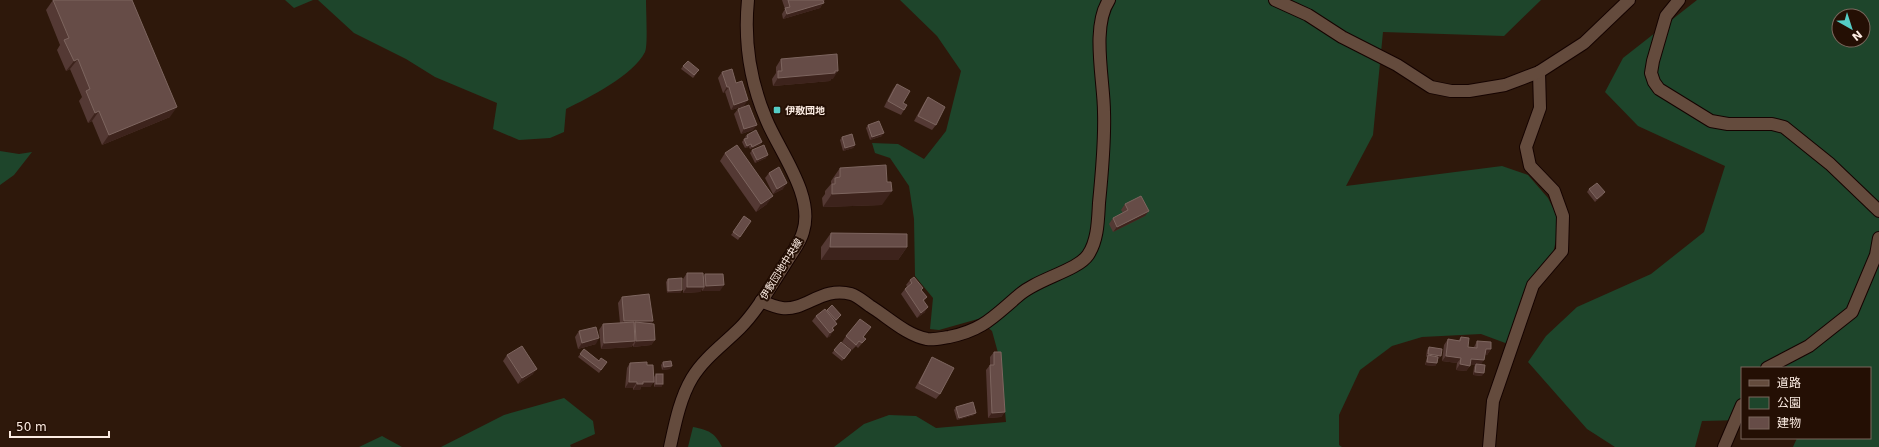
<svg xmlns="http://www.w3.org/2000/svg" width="1879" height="447" font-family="'DejaVu Sans','Noto Sans JP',sans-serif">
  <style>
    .green { fill: #1e452b; fill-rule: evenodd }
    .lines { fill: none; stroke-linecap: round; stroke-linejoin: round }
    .minor-casing { stroke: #150300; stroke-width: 14 }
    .tertiary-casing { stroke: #150300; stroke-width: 14 }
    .minor { stroke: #644b3d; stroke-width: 12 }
    .tertiary { stroke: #644b3d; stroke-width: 12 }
    .wall { fill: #543934 }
    .shaded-wall { fill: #3d231c }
    .building { fill: #664c47; stroke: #7d655f }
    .poi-dot { fill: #55cdc6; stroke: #240f04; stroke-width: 1.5 }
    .labels { text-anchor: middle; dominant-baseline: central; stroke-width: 4; stroke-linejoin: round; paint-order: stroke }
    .poi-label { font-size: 10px; font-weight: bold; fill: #fcece3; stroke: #240f04; text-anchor: start }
    .street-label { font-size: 10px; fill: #fcece3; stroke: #240f04 }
  </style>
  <rect width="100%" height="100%" fill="#2e180b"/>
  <!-- green -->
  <g class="green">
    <path d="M 285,0 L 313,0 L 294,8 Z"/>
    <path d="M 318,0 L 646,0 C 646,10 648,46 645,52 C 634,75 588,98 566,109 L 564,132 L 550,138 L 519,140 L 493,129 L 497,103 L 435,77 L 406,59 L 354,33 Z"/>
    <path d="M 900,0 L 1541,0 L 1504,36 L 1383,32 L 1373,135 L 1346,186 L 1502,166 L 1528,175 L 1548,198 L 1557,216 L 1558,232 L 1553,253 L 1526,286 L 1508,344 L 1481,334 L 1422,337 L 1392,346 L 1360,370 L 1339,415 L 1339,445 L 1342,447 L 834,447 L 864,424 L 889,415 L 916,416 L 936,428 L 1006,422 L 1000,360 L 992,331 L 978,319 L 939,330 L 930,329 L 933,298 L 915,276 L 914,219 L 909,186 L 890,158 L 875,153 L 872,143 L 898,144 L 924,159 L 946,131 L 961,71 L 937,36 Z"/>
    <path d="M 1697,0 L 1879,0 L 1879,447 L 1793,447 L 1797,438 L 1870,438 L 1870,368 L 1742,368 L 1742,420 L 1702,421 L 1695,447 L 1615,447 L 1587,429 L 1528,362 L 1546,336 L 1577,307 L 1651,274 L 1704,232 L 1725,166 L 1638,126 L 1605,92 L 1623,58 ZM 1839,16 L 1863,16 L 1863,40 L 1839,40 Z"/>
    <path d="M 0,151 L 19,154 L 32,152 L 14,175 L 0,185 Z"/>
    <path d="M 564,398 L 593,421 L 595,434 L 570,445 L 571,447 L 441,447 L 504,415 Z"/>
    <path d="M 693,427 C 709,430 715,433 722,447 L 688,447 Z"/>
    <path d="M 382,436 L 402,447 L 359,447 Z"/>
  </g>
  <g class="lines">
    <defs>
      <g id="minor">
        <path d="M 1679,0 L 1666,16 L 1653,61 L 1651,73 L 1654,82 L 1659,89 L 1711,121 L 1728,124 L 1772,124 L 1784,127 L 1830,164 L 1879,211"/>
        <path d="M 1767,368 L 1809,346 L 1852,312 L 1876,255 L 1879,238"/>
        <path d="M 1489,447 L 1493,401 L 1533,285 L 1562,251 L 1563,216 L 1554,191 L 1530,166 L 1526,147 L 1540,108 L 1539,72"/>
        <path d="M 1724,447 L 1742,405"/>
      </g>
      <g id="tertiary">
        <path d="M 1275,0 L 1308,15 L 1342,37 L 1397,65 L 1431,87 L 1451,91 L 1469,91 L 1505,85 L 1539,72 L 1584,43 L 1629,0"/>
        <path d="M 761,301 C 768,304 775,307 782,308 C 806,311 822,286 851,294 C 858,296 864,302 870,306 C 888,317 906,335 927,339 C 934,340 942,338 949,337 C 983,330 993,317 1018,296 C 1036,279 1077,271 1088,255 C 1098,240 1098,220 1099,203 C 1102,173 1105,142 1104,112 C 1104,81 1091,27 1109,0"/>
        <path d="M 670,447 C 675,424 680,398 692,378 C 704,358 724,344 740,328 C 758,310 770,287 784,266 C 790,255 800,244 803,232 C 815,196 779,151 766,119 C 750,81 744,40 748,0"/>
      </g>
    </defs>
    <!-- minor casing -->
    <use href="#minor" class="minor-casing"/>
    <!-- tertiary casing -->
    <use href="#tertiary" class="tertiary-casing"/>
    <!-- minor -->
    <use href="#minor" class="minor"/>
    <!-- tertiary -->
    <use href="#tertiary" class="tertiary"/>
  </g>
  <!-- wall -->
  <g class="wall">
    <path d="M 53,0 L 170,117 L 102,145 L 92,121 L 88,123 L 79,101 L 82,97 L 70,69 L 66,71 L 57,50 L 60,45 L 46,10 Z"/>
    <path d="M 782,0 L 825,0 L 820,8 L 783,19 L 782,14 L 785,9 Z"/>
    <path d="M 781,59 L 833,79 L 831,79 L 830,81 L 773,86 L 772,79 L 776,73 L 776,67 Z"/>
    <path d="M 683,66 L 697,73 L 693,78 L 681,69 Z"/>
    <path d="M 722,72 L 736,83 L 744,106 L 731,110 L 725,92 L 723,93 L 718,78 Z"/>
    <path d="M 897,84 L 904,110 L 901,115 L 884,107 L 893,89 Z"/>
    <path d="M 928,97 L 936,125 L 932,130 L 914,121 L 924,103 Z"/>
    <path d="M 738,109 L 753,130 L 741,134 L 734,114 Z"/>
    <path d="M 868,125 L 882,136 L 870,140 L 866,128 Z"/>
    <path d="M 747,135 L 762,142 L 760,145 L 750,149 L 749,147 L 745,148 L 742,142 L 744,139 L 746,139 L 745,137 Z"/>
    <path d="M 842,137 L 855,145 L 853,148 L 843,151 L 840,140 Z"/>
    <path d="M 752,150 L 766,158 L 755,163 L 750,153 Z"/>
    <path d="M 725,153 L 767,204 L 756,212 L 720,161 Z"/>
    <path d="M 840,168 L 882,205 L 823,207 L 822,198 L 825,194 L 825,191 L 831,184 L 831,181 Z"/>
    <path d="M 769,173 L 783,189 L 773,194 L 765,178 Z"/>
    <path d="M 1589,189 L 1603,195 L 1595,202 L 1587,192 Z"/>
    <path d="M 1125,204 L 1145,216 L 1113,232 L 1109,224 L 1113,218 L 1123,213 L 1121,210 Z"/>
    <path d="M 744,216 L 751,221 L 738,240 L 731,235 Z"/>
    <path d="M 831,233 L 907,247 L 898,260 L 821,260 L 821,247 Z"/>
    <path d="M 687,273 L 703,277 L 705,274 L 720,291 L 702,291 L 702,289 L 700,292 L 683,293 L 683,279 Z"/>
    <path d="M 668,279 L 682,290 L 680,293 L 667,293 L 666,282 Z"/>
    <path d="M 910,280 L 922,290 L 927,297 L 924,301 L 925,312 L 917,318 L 901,294 L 905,289 L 907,286 L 906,285 Z"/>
    <path d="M 622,297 L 653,321 L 651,324 L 655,340 L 651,345 L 633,347 L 633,345 L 631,347 L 601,349 L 599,330 L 603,324 L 620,323 L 618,303 Z"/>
    <path d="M 827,310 L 839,318 L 835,322 L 833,330 L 830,336 L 827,338 L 812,321 L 816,316 L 826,311 Z"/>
    <path d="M 579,331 L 596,344 L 578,349 L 575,337 Z"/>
    <path d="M 867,332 L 863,337 L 866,339 L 858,348 L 856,346 L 852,350 L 842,342 L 846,336 Z"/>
    <path d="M 1461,337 L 1468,347 L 1474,347 L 1477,341 L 1491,349 L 1487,355 L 1485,354 L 1481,364 L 1482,376 L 1473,375 L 1474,367 L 1475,365 L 1470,364 L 1470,366 L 1466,371 L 1456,370 L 1457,363 L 1442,361 L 1444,345 L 1448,339 L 1458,341 Z"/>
    <path d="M 841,342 L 851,350 L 842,361 L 832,353 Z"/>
    <path d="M 1429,347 L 1439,359 L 1437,358 L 1437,363 L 1435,366 L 1425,365 L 1427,357 L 1426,357 L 1427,350 Z"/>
    <path d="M 584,349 L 599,361 L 607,362 L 599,373 L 578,357 Z"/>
    <path d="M 994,352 L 1005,412 L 1001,417 L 988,418 L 986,370 L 990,365 L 990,357 Z"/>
    <path d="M 507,355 L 533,374 L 518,384 L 503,361 Z"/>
    <path d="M 932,357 L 940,394 L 936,399 L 915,388 L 929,363 Z"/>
    <path d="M 663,362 L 670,369 L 662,370 L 661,365 Z"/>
    <path d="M 630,363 L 647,365 L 654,382 L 650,387 L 641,387 L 640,390 L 633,390 L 633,388 L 625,388 L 627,368 Z"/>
    <path d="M 656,374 L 663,384 L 661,387 L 654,387 L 654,377 Z"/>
    <path d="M 956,407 L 974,415 L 957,420 L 954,410 Z"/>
  </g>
  <!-- shaded-wall -->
  <g class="shaded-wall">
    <path d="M 822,0 L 825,0 L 820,8 L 783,19 L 787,14 Z"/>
    <path d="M 78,59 L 70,69 L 66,71 L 74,61 Z"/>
    <path d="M 838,71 L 833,79 L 831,79 L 830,81 L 773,86 L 778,78 Z"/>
    <path d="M 727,87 L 729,87 L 725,92 L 723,93 Z"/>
    <path d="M 748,100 L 744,106 L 731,110 L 734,105 Z"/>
    <path d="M 177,107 L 170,117 L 102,145 L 109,135 Z"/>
    <path d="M 99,111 L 92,121 L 88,123 L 95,113 Z"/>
    <path d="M 757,125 L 753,130 L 741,134 L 744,129 Z"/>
    <path d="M 884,133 L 882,136 L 870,140 L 872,137 Z"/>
    <path d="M 762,142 L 760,145 L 750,149 L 752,147 Z"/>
    <path d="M 751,144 L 749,147 L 745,148 L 747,146 Z"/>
    <path d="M 855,145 L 853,148 L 843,151 L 845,148 Z"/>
    <path d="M 768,155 L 766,158 L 755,163 L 757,160 Z"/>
    <path d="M 787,183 L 783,189 L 773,194 L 777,189 Z"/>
    <path d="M 892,191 L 882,205 L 823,207 L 832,194 Z"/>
    <path d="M 1605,192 L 1603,195 L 1595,202 L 1597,199 Z"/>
    <path d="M 773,196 L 767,204 L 756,212 L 761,204 Z"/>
    <path d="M 1149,211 L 1145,216 L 1113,232 L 1117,227 Z"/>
    <path d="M 830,247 L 907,247 L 898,260 L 821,260 Z"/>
    <path d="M 724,285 L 720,291 L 702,291 L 706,286 Z"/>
    <path d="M 687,287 L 704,287 L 700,292 L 683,293 Z"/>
    <path d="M 682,290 L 680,293 L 667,293 L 668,291 Z"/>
    <path d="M 928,307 L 925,312 L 917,318 L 921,313 Z"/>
    <path d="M 624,321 L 653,321 L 649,327 L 635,322 L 632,327 L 621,326 Z"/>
    <path d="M 834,330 L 830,336 L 827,338 L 830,333 Z"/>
    <path d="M 599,338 L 596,344 L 578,349 L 582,343 Z"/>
    <path d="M 655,340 L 651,345 L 633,347 L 636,341 Z"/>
    <path d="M 635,341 L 631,347 L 601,349 L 604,343 Z"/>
    <path d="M 1486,349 L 1491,349 L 1487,355 L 1482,354 Z"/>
    <path d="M 1428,354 L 1441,356 L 1439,359 L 1428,357 L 1428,355 L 1427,357 L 1426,357 Z"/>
    <path d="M 1446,356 L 1461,358 L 1457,363 L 1442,361 Z"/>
    <path d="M 1471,359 L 1484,360 L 1480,366 L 1476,364 L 1475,365 L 1467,364 Z"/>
    <path d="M 1427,362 L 1437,363 L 1435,366 L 1425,365 Z"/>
    <path d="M 1460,364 L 1470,366 L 1466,371 L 1456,370 Z"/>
    <path d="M 672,366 L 670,369 L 662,370 L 664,367 Z"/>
    <path d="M 537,369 L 533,374 L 518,384 L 522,378 Z"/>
    <path d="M 1475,372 L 1484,373 L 1482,376 L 1473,375 Z"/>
    <path d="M 629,382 L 637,382 L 633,388 L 625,388 Z"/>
    <path d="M 643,382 L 654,382 L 650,387 L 641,387 L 640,390 L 633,390 L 637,384 Z"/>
    <path d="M 656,384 L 663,384 L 661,387 L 654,387 Z"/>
    <path d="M 1005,412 L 1001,417 L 988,418 L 992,413 Z"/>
    <path d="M 976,413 L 974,415 L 957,420 L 959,418 Z"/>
  </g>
  <!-- building -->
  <g class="building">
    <path d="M 53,0 L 132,0 L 177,107 L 109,135 L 99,111 L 95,113 L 86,91 L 90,89 L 78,59 L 74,61 L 64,40 L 69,38 Z"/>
    <path d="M 788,0 L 823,0 L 824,3 L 787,14 L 785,8 L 790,7 Z"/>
    <path d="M 837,54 L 838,71 L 835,71 L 835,73 L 778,78 L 778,71 L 782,71 L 781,59 Z"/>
    <path d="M 688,61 L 699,70 L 694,75 L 683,66 Z"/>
    <path d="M 732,69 L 736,83 L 742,81 L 748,100 L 734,105 L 729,87 L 727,87 L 722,72 Z"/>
    <path d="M 897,84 L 910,91 L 903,103 L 907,105 L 904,110 L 888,101 Z"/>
    <path d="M 928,97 L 945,107 L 936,125 L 918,116 Z"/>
    <path d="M 749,105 L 757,125 L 744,129 L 738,109 Z"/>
    <path d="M 879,121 L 884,133 L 872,137 L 868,125 Z"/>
    <path d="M 756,130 L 762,142 L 752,147 L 751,144 L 747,146 L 744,139 L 748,138 L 747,135 Z"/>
    <path d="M 852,134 L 855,145 L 845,148 L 842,137 Z"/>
    <path d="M 737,145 L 773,196 L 761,204 L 725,153 Z"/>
    <path d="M 764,145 L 768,155 L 757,160 L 752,150 Z"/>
    <path d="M 886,165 L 887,182 L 891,182 L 892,191 L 832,194 L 832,184 L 835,184 L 835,178 L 840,177 L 840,168 Z"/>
    <path d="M 779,167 L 787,183 L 777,189 L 769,173 Z"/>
    <path d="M 1597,183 L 1605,192 L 1597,199 L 1589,189 Z"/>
    <path d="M 1141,196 L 1149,211 L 1117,227 L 1113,218 L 1128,210 L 1125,204 Z"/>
    <path d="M 744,216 L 751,221 L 740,237 L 733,232 Z"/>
    <path d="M 831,233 L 907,234 L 907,247 L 830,247 Z"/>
    <path d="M 687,273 L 703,273 L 704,287 L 687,287 Z"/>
    <path d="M 705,274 L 723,274 L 724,285 L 706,286 Z"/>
    <path d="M 914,277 L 923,288 L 921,290 L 927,297 L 923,300 L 928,307 L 921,313 L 905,289 L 912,283 L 910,280 Z"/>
    <path d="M 682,278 L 682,290 L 668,291 L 668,279 Z"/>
    <path d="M 649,294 L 653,321 L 624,321 L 622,297 Z"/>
    <path d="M 832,305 L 841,315 L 836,320 L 827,310 Z"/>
    <path d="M 825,309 L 837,324 L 832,328 L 834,330 L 830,333 L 816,316 Z"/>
    <path d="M 860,319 L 871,327 L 863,337 L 866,339 L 862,343 L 859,341 L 856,345 L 846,336 Z"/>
    <path d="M 634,322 L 635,341 L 604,343 L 603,324 Z"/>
    <path d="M 635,322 L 654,324 L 655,340 L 636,341 Z"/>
    <path d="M 596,327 L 599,338 L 582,343 L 579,331 Z"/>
    <path d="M 1461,337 L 1469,338 L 1468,347 L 1477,348 L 1477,341 L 1491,342 L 1491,349 L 1486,349 L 1484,360 L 1471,359 L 1470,366 L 1460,364 L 1461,358 L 1446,356 L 1448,339 L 1460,341 Z"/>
    <path d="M 841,342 L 851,350 L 844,359 L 834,350 Z"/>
    <path d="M 522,346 L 537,369 L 522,378 L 507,355 Z"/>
    <path d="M 1429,347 L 1442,349 L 1441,356 L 1428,354 Z"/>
    <path d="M 584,349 L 599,361 L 601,358 L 607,362 L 601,370 L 580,354 Z"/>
    <path d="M 994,352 L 1001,352 L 1005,412 L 992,413 L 990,365 L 994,365 Z"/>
    <path d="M 1428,355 L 1438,357 L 1437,363 L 1427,362 Z"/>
    <path d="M 932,357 L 954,368 L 940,394 L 919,383 Z"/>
    <path d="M 671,361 L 672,366 L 664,367 L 663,362 Z"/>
    <path d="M 647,362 L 647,365 L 653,365 L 654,382 L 643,382 L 643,384 L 637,384 L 637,382 L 629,382 L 630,363 Z"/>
    <path d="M 1476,364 L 1485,365 L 1484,373 L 1475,372 Z"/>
    <rect x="656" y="374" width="7" height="10"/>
    <path d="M 973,402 L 976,413 L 959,418 L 956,407 Z"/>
  </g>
  <!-- markers -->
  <rect class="poi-dot" x="773" y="106" width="8" height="8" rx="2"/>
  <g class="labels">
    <!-- poi labels -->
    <g class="poi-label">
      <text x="785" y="110">伊敷団地</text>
    </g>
    <!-- street labels -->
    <g class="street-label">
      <text transform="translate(781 269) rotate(-58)">伊敷団地中央線</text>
    </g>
  </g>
  <!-- legend -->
  <rect x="1741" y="367" width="130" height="72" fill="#240f04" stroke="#7a675d"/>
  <rect x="1749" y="380" width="20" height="6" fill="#644b3d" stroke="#7a675d"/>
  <text x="1777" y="387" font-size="12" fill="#fcece3">道路</text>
  <rect x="1749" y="397" width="20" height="12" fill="#1e452b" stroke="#7a675d"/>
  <text x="1777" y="407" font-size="12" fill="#fcece3">公園</text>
  <rect x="1749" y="417" width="20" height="12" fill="#664c47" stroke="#7a675d"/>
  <text x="1777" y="427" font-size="12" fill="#fcece3">建物</text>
  <!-- north arrow -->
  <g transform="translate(1851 28) rotate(141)"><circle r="19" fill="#240f04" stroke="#7a675d"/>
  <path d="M0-3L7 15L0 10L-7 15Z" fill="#55cdc6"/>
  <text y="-6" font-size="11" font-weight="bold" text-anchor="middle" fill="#fcece3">N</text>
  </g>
  <!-- scale -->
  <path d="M10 431v6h99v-6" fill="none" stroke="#fcece3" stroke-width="2"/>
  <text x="16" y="431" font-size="12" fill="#fcece3" stroke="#240f04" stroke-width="3" paint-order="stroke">50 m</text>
</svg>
